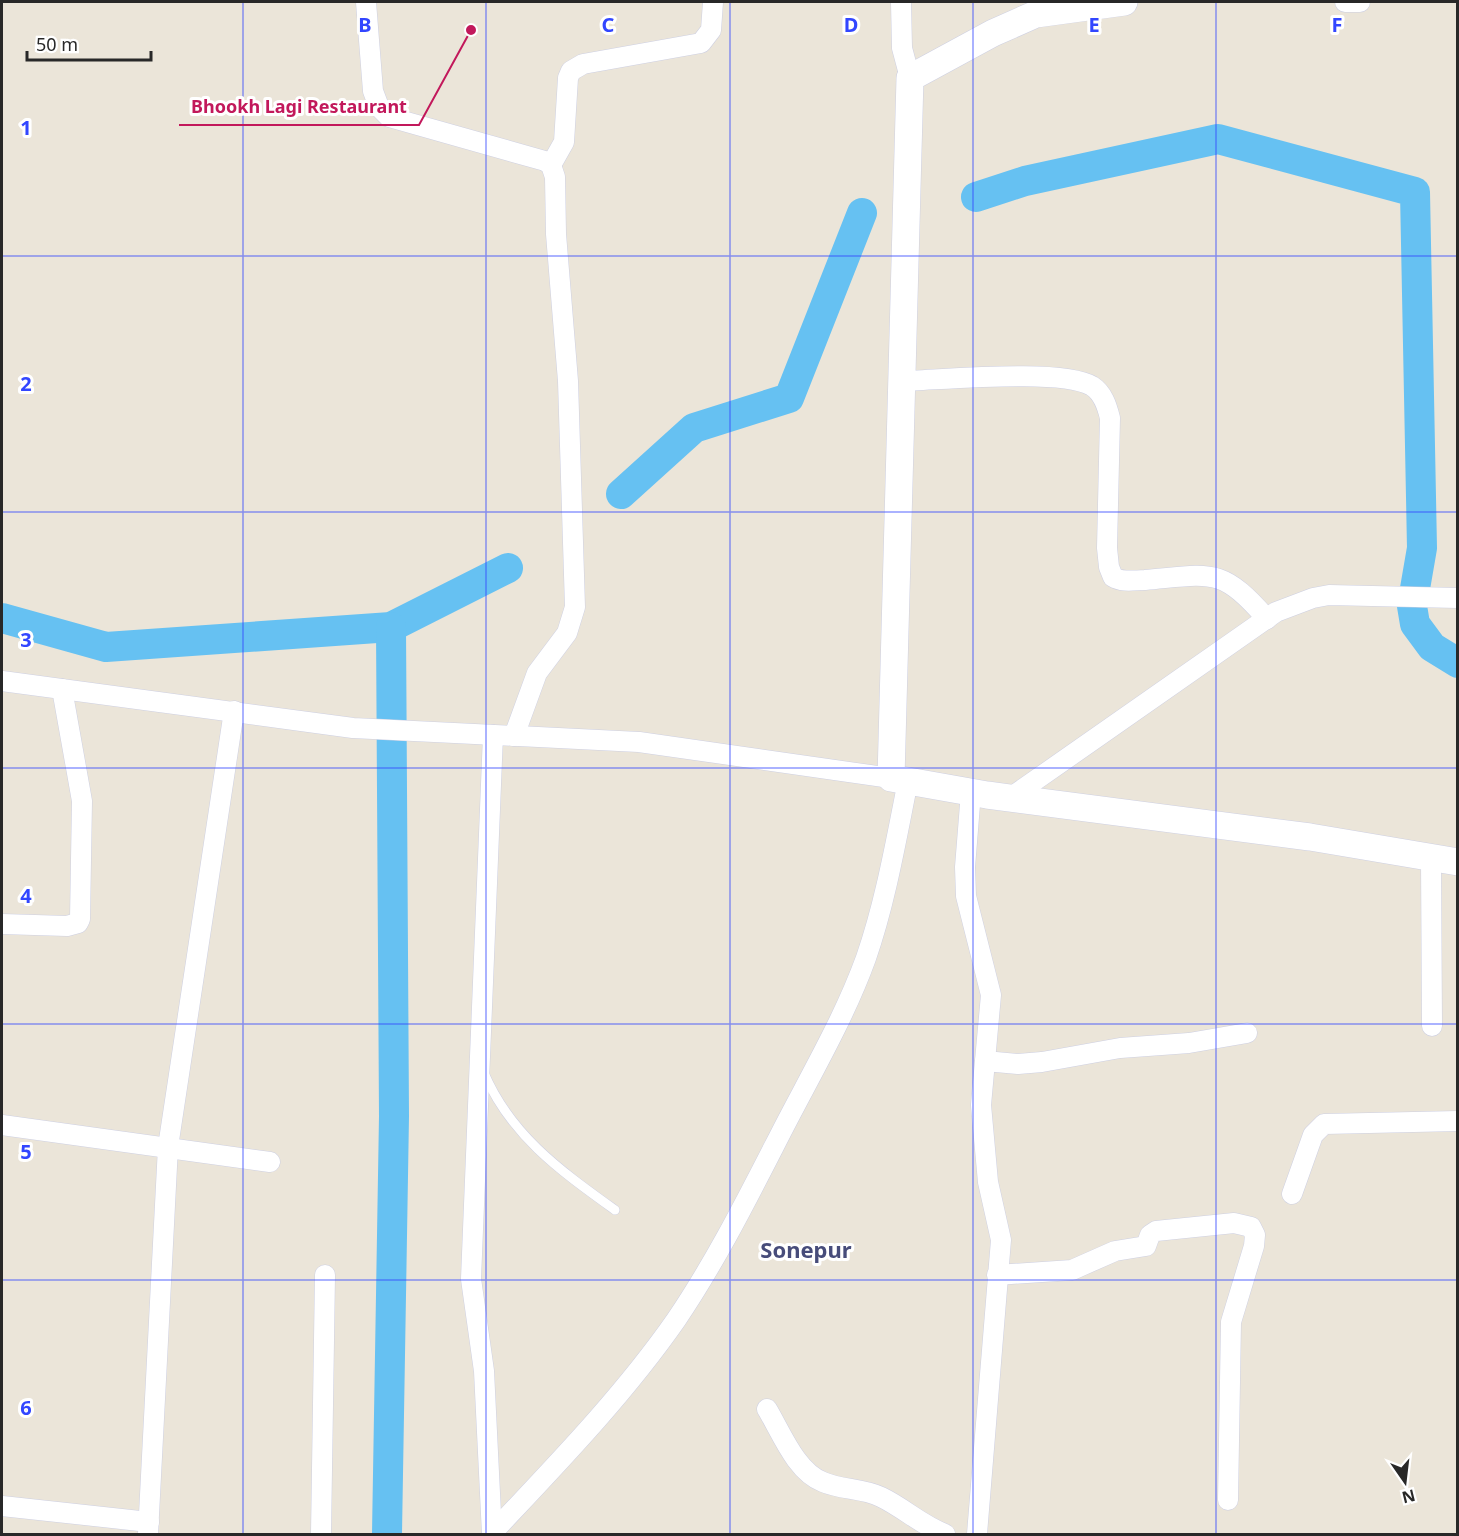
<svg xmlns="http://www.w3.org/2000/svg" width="1459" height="1536" font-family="'Noto Sans',sans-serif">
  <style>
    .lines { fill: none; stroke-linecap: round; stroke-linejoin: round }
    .river { stroke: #66c1f2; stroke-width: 30 }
    .lane-casing { stroke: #ced0e2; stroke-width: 10 }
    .street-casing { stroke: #ced0e2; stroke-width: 21 }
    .secondary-casing { stroke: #ced0e2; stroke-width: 28 }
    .lane { stroke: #fff; stroke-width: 9 }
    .street { stroke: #fff; stroke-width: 20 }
    .secondary { stroke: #fff; stroke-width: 27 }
    .grid { fill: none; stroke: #3246ff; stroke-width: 1.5; stroke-opacity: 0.55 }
    .labels { text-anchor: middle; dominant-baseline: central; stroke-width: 6; stroke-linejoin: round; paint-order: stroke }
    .district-label { font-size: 22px; font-weight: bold; fill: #474c7a; stroke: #fff }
    .grid-label { font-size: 20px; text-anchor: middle; font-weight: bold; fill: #3246ff; stroke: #fff; stroke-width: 6; stroke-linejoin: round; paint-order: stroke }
    .leader { fill: none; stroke: #c2185b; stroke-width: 2 }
    .callout-dot { fill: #c2185b; stroke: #fff; stroke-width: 2 }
    .callout-label { font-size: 18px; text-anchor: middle; font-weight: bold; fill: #c2185b; stroke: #fff; stroke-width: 6; stroke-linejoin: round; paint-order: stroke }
  </style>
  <rect width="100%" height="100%" fill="#ebe5d9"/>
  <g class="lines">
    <!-- river -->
    <g class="river">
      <path d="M 976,197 L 1025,181 L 1218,139 L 1415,192 L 1422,548 L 1412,606 L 1415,624 L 1432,647 L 1458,663"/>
      <path d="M 621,494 L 694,428 L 789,398 L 862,213"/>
      <path d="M 2,618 L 106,647 L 391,627 L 508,568"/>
      <path d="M 387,1534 L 394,1116 L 391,627"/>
    </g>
    <defs>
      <path id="lane" d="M 484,1073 C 511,1136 561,1171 615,1210"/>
      <g id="street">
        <path d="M 366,2 L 373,91 L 379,107 L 389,117 L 545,161 L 551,165 L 555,177 L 556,234 L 568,381 L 575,607 L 567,633 L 537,673 L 514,736"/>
        <path d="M 901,2 L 902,48 L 910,78"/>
        <path d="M 1345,2 L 1360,2"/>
        <path d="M 551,165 L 564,142 L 568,78 L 571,71 L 583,64 L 701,43 L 711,30 L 713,2"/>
        <path d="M 901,381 C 941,380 1062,368 1092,386 C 1103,393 1107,406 1110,418 L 1107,548 L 1109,567 L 1113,577 C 1123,583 1135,580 1145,580 C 1211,574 1221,566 1267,619"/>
        <path d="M 2,681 L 353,728 L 639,742 L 891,778"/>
        <path d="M 971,792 L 965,867 L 966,896 L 991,995 L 981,1105 L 988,1182 L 1001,1240 L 977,1534"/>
        <path d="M 1010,798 L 1276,612 L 1313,598 L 1329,595 L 1458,598"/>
        <path d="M 1431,858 L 1432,1026"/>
        <path d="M 2,924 L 67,926 L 78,923 L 80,919 L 82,801 L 62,689"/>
        <path d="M 985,1061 L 1018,1064 L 1042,1062 L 1120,1048 L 1189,1043 L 1247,1033"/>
        <path d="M 2,1125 L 270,1162"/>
        <path d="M 1292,1194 L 1313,1135 L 1324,1124 L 1458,1121"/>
        <path d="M 997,1275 L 1072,1270 L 1115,1251 L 1146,1246 L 1150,1235 L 1156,1231 L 1234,1223 L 1251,1227 L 1255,1235 L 1254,1246 L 1231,1322 L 1228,1500"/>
        <path d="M 767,1409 C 781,1432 796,1472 823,1482 C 841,1490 863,1488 881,1497 C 904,1508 921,1525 945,1534"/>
        <path d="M 2,1506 L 149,1522"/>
        <path d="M 492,1533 C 556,1465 623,1396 676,1320 C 718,1258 751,1191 785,1125 C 813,1071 845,1016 866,958 C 886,900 896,840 908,781"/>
        <path d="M 148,1534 L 168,1147 L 234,711"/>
        <path d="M 321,1534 L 325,1275"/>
        <path d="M 492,1534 L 484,1371 L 471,1279 L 493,735"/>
      </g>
      <path id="secondary" d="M 1124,2 L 1036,14 L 993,33 L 910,78 L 891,778 L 987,795 L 1310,837 L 1458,862"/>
    </defs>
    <!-- lane casing -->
    <use href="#lane" class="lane-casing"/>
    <!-- street casing -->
    <use href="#street" class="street-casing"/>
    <!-- secondary casing -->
    <use href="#secondary" class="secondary-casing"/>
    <!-- lane -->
    <use href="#lane" class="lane"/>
    <!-- street -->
    <use href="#street" class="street"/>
    <!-- secondary -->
    <use href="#secondary" class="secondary"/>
  </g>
  <!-- grid -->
  <path class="grid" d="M 243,2 L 243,1534M 486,2 L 486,1534M 730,2 L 730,1534M 973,2 L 973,1534M 1216,2 L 1216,1534M 2,256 L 1458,256M 2,512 L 1458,512M 2,768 L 1458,768M 2,1024 L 1458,1024M 2,1280 L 1458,1280"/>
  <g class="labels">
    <!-- district labels -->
    <g class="district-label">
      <text x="806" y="1249">Sonepur</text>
    </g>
  </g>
  <g class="grid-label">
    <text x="365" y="32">B</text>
    <text x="608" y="32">C</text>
    <text x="851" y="32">D</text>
    <text x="1094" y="32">E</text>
    <text x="1337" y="32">F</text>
    <text x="26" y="135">1</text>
    <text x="26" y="391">2</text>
    <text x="26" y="647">3</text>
    <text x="26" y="903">4</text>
    <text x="26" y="1159">5</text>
    <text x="26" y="1415">6</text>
  </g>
  <!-- callouts -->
  <path class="leader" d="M471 30L419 125H179"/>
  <circle class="callout-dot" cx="471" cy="30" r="6"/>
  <g class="callout-label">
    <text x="299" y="113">Bhookh Lagi Restaurant</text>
  </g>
  <!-- border -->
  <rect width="1459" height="1536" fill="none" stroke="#282828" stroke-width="6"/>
  <!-- north arrow -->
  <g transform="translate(1405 1482) rotate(166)" stroke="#ffffff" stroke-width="4.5" paint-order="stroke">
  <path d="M0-4.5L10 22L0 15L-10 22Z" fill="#282828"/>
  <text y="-9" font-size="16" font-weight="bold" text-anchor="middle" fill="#282828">N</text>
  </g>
  <!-- scale -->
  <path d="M27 51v9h124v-9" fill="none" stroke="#282828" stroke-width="3"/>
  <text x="36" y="51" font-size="18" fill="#282828" stroke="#ffffff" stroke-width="4.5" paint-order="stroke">50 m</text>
</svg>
